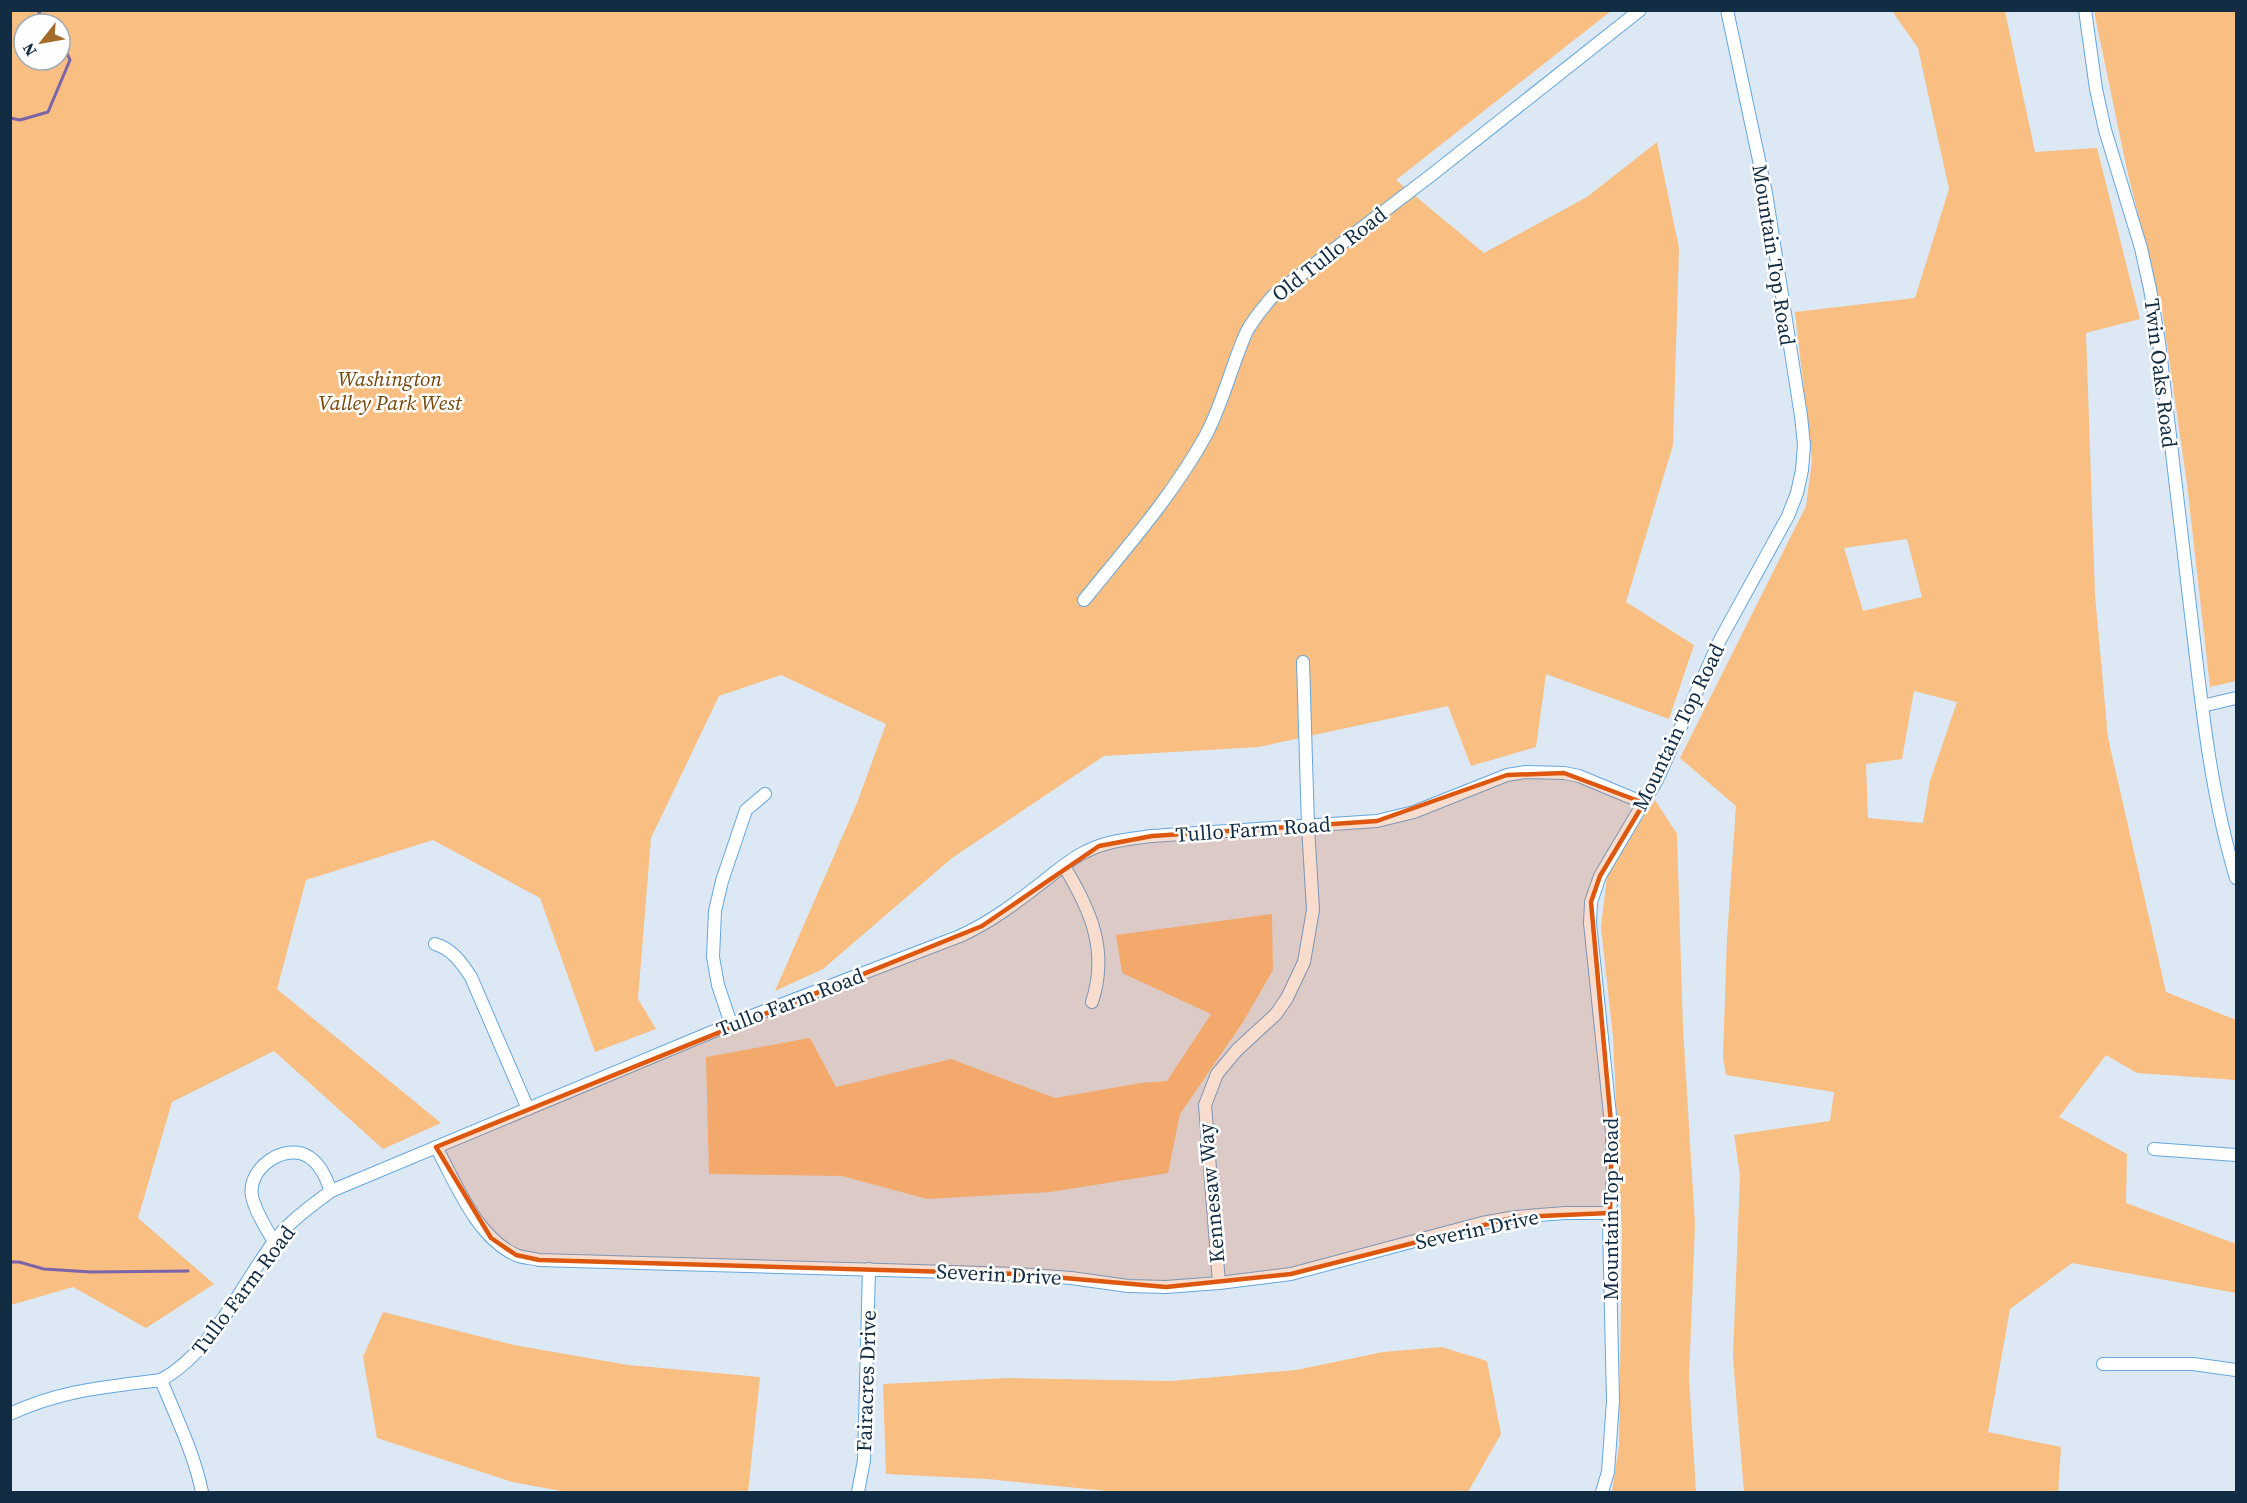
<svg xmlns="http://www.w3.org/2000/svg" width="2247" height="1503" font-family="'Source Serif 4',serif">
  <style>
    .green { fill: #f9be82; fill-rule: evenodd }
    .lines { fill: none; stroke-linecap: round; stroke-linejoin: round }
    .stream { stroke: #7b65a8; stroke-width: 3 }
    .minor-casing { stroke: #65a6de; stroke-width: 14 }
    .minor { stroke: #fff; stroke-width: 12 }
    .marked { fill: #dd570f; fill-opacity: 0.2; stroke: #dd570f; stroke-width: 4.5; stroke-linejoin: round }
    .labels { text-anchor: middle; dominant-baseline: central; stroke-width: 5; stroke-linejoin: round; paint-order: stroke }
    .street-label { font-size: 21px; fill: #112c43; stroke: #fff }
    .park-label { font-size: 21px; font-style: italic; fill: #774706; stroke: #fff }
  </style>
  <rect width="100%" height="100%" fill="#dce8f4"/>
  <!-- green -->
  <g class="green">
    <path d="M 10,11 L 1611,11 L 1396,180 L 1484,253 L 1587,197 L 1657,142 L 1679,248 L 1673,445 L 1626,602 L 1694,645 L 1669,719 L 1546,674 L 1536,747 L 1471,766 L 1448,706 L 1259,747 L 1104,756 L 952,858 L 823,969 L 775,991 L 857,803 L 886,724 L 781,675 L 719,696 L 651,838 L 638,999 L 656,1029 L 595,1052 L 540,898 L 433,840 L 306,880 L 277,989 L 441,1123 L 383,1149 L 274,1051 L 172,1102 L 138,1218 L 214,1284 L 146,1328 L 73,1287 L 11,1305 ZM 24,24 L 60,24 L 60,60 L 24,60 Z"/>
    <path d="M 1892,11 L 2005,11 L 2035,152 L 2097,148 L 2140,319 L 2086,333 L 2095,595 L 2108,738 L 2166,992 L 2236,1020 L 2236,1080 L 2137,1073 L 2106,1055 L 2059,1117 L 2127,1154 L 2126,1203 L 2236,1244 L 2236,1293 L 2072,1263 L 2010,1309 L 1988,1432 L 2061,1447 L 2058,1492 L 1744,1492 L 1733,1357 L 1740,1175 L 1734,1135 L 1830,1121 L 1834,1092 L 1726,1075 L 1723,1056 L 1727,938 L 1736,806 L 1680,758 L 1806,506 L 1812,461 L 1795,312 L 1915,298 L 1949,189 L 1918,48 ZM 1907,539 L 1922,597 L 1863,611 L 1844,548 ZM 1914,691 L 1957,702 L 1930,781 L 1923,823 L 1868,818 L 1866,764 L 1902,759 Z"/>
    <path d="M 2094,11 L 2236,11 L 2236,681 L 2210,687 L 2187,484 L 2162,310 L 2127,170 Z"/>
    <path d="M 1655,800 L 1677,834 L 1683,1029 L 1695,1224 L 1689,1378 L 1696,1492 L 1612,1492 L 1619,1446 L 1622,1234 L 1613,1036 L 1601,927 L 1608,869 Z"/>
    <path d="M 1272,914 L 1273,970 L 1243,1022 L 1180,1114 L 1168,1173 L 1051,1192 L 927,1199 L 842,1176 L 709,1174 L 706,1057 L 810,1038 L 836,1087 L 951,1059 L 1055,1098 L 1141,1083 L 1167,1081 L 1211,1014 L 1122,973 L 1116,935 Z"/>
    <path d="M 383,1312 L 514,1345 L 628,1365 L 760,1377 L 748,1492 L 567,1492 L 512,1482 L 377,1438 L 363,1357 Z"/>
    <path d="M 1442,1347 L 1487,1361 L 1501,1434 L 1468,1492 L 1118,1492 L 987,1479 L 886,1474 L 883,1384 L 1007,1378 L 1171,1381 L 1296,1370 L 1383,1352 Z"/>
  </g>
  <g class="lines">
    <!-- stream -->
    <g class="stream">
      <path d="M 37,10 L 49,24"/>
      <path d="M 10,118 L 20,120 L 48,112 L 70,60 L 60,38"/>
      <path d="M 10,1262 L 19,1262 L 44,1269 L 91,1272 L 188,1271"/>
    </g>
    <defs>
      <g id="minor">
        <path d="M 2085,10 L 2096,89 L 2105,130 L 2141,248 L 2150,289 L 2159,342 C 2170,435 2181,529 2192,623 C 2202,709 2211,795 2236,878"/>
        <path d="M 1084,600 C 1127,547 1173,495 1206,435 C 1223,403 1231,367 1246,333 C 1253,319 1263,308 1273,296 L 1434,173 L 1640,10"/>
        <path d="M 2202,706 L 2236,698"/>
        <path d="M 1064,866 C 1090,909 1109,950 1092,1002"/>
        <path d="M 435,944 C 452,949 461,962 471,977 L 528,1109"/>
        <path d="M 731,1024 L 718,985 L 713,957 L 715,911 L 722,881 L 746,810 L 765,794"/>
        <path d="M 436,1147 C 456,1183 476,1237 516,1255 C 523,1258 532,1258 539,1260 L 1019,1274 L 1071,1278 L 1128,1286 L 1166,1287 L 1219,1283 L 1291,1274 L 1482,1223 L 1516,1217 L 1565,1213 L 1610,1213"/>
        <path d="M 2154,1149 L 2236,1155"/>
        <path d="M 274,1242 C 266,1228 255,1211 252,1196 C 247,1168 285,1142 309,1157 C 321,1165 326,1178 331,1191"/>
        <path d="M 1219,1283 L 1205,1105 L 1217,1074 L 1237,1050 L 1276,1014 L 1287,998 L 1304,962 L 1313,910 L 1308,826 L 1303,662"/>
        <path d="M 2103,1364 L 2193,1364 L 2236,1370"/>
        <path d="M 161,1380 C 176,1417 194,1453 202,1492"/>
        <path d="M 10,1414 C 61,1390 106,1387 161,1380 C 212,1352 239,1289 273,1243 C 288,1222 311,1206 331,1191 L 731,1024 L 960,936 C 991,922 1017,902 1044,881 C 1057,871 1070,859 1085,852 C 1106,841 1129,839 1152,836 L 1377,821 L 1414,812 L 1507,775 L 1526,772 L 1564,773 L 1579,776 L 1644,803"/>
        <path d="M 858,1492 L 864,1460 L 869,1269"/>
        <path d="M 1602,1492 L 1608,1472 L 1613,1401 L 1609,1224 L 1613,1176 L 1612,1134 L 1590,923 L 1591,902 L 1600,876 L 1657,780 L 1720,640 L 1788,516 L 1797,493 L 1802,470 L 1804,445 L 1801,416 L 1766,193 L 1727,10"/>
      </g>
    </defs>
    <!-- minor casing -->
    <use href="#minor" class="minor-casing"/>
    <!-- minor -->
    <use href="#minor" class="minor"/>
  </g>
  <!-- marked area -->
  <path class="marked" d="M 1564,773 L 1644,803 L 1600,876 L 1591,902 L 1612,1134 L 1610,1213 L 1516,1217 L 1291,1274 L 1166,1287 L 1019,1274 L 539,1260 L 516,1255 L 491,1238 L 436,1147 L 982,926 L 1099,846 L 1152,836 L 1377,821 L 1507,775 Z"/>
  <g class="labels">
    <!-- street labels -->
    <g class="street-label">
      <text transform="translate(1329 254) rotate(-38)">Old Tullo Road</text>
      <text transform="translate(1774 255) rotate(81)">Mountain Top Road</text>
      <text transform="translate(2161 373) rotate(83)">Twin Oaks Road</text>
      <text transform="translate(1678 727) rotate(-64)">Mountain Top Road</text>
      <text transform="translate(1253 829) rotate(-4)">Tullo Farm Road</text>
      <text transform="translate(790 1002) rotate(-21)">Tullo Farm Road</text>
      <text transform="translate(1211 1193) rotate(-95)">Kennesaw Way</text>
      <text transform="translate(1610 1209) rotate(-90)">Mountain Top Road</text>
      <text transform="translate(1477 1229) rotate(-12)">Severin Drive</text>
      <text transform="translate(999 1274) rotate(3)">Severin Drive</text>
      <text transform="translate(243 1290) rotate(-53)">Tullo Farm Road</text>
      <text transform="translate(866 1381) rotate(-88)">Fairacres Drive</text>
    </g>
    <!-- park labels -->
    <g class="park-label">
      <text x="390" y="378">Washington<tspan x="390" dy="24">Valley Park West</tspan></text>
    </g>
  </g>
  <!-- border -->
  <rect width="2247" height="1503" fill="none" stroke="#112c43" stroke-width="24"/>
  <!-- north arrow -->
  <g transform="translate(42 42) rotate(239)"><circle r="28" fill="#ffffff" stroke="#a0abb4" stroke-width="1.5"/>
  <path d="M0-4.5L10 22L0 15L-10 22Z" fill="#a46b29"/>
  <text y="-9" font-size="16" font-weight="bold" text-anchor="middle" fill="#112c43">N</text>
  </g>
</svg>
